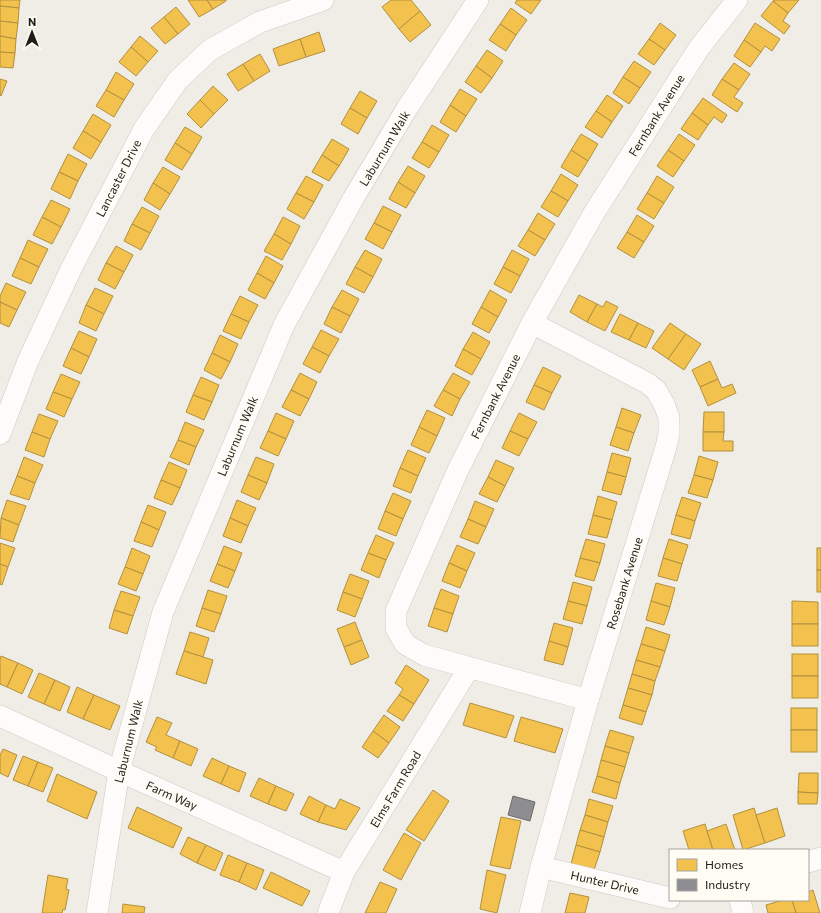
<svg xmlns="http://www.w3.org/2000/svg" width="821" height="913" font-family="Commissioner,sans-serif">
  <style>
    .homes { fill: #f2c14e; stroke: #b2903e }
    .industry { fill: #8d8d92; stroke: #6c6b6d }
    .lines { fill: none; stroke-linecap: round; stroke-linejoin: round }
    .minor-casing { stroke: #cbcac4; stroke-width: 22 }
    .minor { stroke: #fdfcfb; stroke-width: 21 }
    .labels { text-anchor: middle; dominant-baseline: central; stroke-width: 4; stroke-linejoin: round; paint-order: stroke }
    .street-label { font-size: 12px; fill: #1e1d18; stroke: #fffcf4 }
  </style>
  <rect width="100%" height="100%" fill="#efede5"/>
  <!-- homes -->
  <g class="homes">
    <path d="M 0,0 L 20,0 L 19,8 L 0,6 Z"/>
    <path d="M 188,0 L 207,0 L 213,9 L 199,17 Z"/>
    <path d="M 207,0 L 226,0 L 226,1 L 213,9 Z"/>
    <path d="M 391,0 L 411,0 L 420,11 L 399,29 L 382,7 Z"/>
    <path d="M 517,0 L 541,0 L 531,14 L 515,3 Z"/>
    <path d="M 774,0 L 799,0 L 788,13 L 773,1 Z"/>
    <path d="M 773,1 L 788,13 L 783,21 L 790,26 L 784,34 L 761,16 Z"/>
    <path d="M 0,6 L 19,8 L 18,23 L 0,21 Z"/>
    <path d="M 176,7 L 190,24 L 178,34 L 164,17 Z"/>
    <path d="M 511,8 L 527,20 L 516,35 L 500,24 Z"/>
    <path d="M 420,11 L 431,25 L 410,42 L 399,29 Z"/>
    <path d="M 164,17 L 178,34 L 165,44 L 151,28 Z"/>
    <path d="M 0,21 L 18,23 L 16,39 L 0,36 Z"/>
    <path d="M 660,23 L 676,35 L 665,50 L 649,39 Z"/>
    <path d="M 755,23 L 780,39 L 772,51 L 765,46 L 761,52 L 744,40 Z"/>
    <path d="M 500,24 L 516,35 L 506,51 L 489,40 Z"/>
    <path d="M 319,32 L 325,51 L 306,57 L 300,39 Z"/>
    <path d="M 0,36 L 16,39 L 15,53 L 0,52 Z"/>
    <path d="M 140,36 L 158,51 L 148,62 L 131,47 Z"/>
    <path d="M 300,39 L 306,57 L 279,66 L 273,49 Z"/>
    <path d="M 649,39 L 665,50 L 654,65 L 638,54 Z"/>
    <path d="M 744,40 L 761,52 L 750,67 L 734,56 Z"/>
    <path d="M 131,47 L 148,62 L 136,76 L 119,62 Z"/>
    <path d="M 487,50 L 503,61 L 492,78 L 476,66 Z"/>
    <path d="M 0,52 L 15,53 L 13,68 L 0,67 Z"/>
    <path d="M 260,54 L 270,71 L 254,81 L 243,64 Z"/>
    <path d="M 634,61 L 651,72 L 640,88 L 623,77 Z"/>
    <path d="M 734,63 L 750,74 L 739,90 L 722,79 Z"/>
    <path d="M 243,64 L 254,81 L 238,91 L 227,74 Z"/>
    <path d="M 476,66 L 492,78 L 481,93 L 465,82 Z"/>
    <path d="M 116,72 L 134,84 L 124,100 L 106,90 Z"/>
    <path d="M 623,77 L 640,88 L 629,104 L 613,93 Z"/>
    <path d="M 0,79 L 7,81 L 1,96 L 0,95 Z"/>
    <path d="M 722,79 L 739,90 L 734,97 L 743,103 L 737,112 L 712,95 Z"/>
    <path d="M 213,86 L 228,100 L 214,114 L 200,100 Z"/>
    <path d="M 460,89 L 477,99 L 466,116 L 450,105 Z"/>
    <path d="M 106,90 L 124,100 L 114,117 L 96,106 Z"/>
    <path d="M 360,91 L 377,101 L 367,118 L 350,108 Z"/>
    <path d="M 607,95 L 623,106 L 612,122 L 596,111 Z"/>
    <path d="M 703,98 L 727,115 L 722,123 L 714,117 L 708,125 L 692,113 Z"/>
    <path d="M 200,100 L 214,114 L 201,128 L 187,114 Z"/>
    <path d="M 450,105 L 466,116 L 456,132 L 440,122 Z"/>
    <path d="M 350,108 L 367,118 L 358,134 L 341,124 Z"/>
    <path d="M 596,111 L 612,122 L 602,138 L 585,127 Z"/>
    <path d="M 692,113 L 708,125 L 698,140 L 681,129 Z"/>
    <path d="M 93,114 L 111,125 L 101,142 L 83,131 Z"/>
    <path d="M 432,125 L 449,135 L 439,152 L 422,142 Z"/>
    <path d="M 185,127 L 202,137 L 192,154 L 175,143 Z"/>
    <path d="M 83,131 L 101,142 L 91,159 L 73,148 Z"/>
    <path d="M 581,134 L 598,144 L 588,161 L 571,150 Z"/>
    <path d="M 679,134 L 695,145 L 684,161 L 668,150 Z"/>
    <path d="M 332,139 L 349,149 L 339,166 L 322,155 Z"/>
    <path d="M 422,142 L 439,152 L 429,168 L 412,158 Z"/>
    <path d="M 175,143 L 192,154 L 182,170 L 165,160 Z"/>
    <path d="M 571,150 L 588,161 L 578,177 L 561,167 Z"/>
    <path d="M 668,150 L 684,161 L 673,177 L 657,166 Z"/>
    <path d="M 68,154 L 87,164 L 78,181 L 59,172 Z"/>
    <path d="M 322,155 L 339,166 L 329,181 L 312,172 Z"/>
    <path d="M 408,166 L 425,176 L 415,193 L 398,182 Z"/>
    <path d="M 163,167 L 180,177 L 170,194 L 153,183 Z"/>
    <path d="M 59,172 L 78,181 L 70,199 L 51,189 Z"/>
    <path d="M 561,174 L 578,185 L 568,201 L 551,191 Z"/>
    <path d="M 306,176 L 323,185 L 314,202 L 296,193 Z"/>
    <path d="M 657,176 L 674,187 L 664,203 L 647,193 Z"/>
    <path d="M 398,182 L 415,193 L 406,208 L 389,199 Z"/>
    <path d="M 153,183 L 170,194 L 160,210 L 144,200 Z"/>
    <path d="M 551,191 L 568,201 L 558,217 L 541,207 Z"/>
    <path d="M 296,193 L 314,202 L 304,219 L 287,209 Z"/>
    <path d="M 647,193 L 664,203 L 654,219 L 637,209 Z"/>
    <path d="M 51,200 L 70,209 L 61,227 L 42,217 Z"/>
    <path d="M 383,206 L 401,215 L 392,232 L 374,223 Z"/>
    <path d="M 142,207 L 159,216 L 150,233 L 132,224 Z"/>
    <path d="M 538,213 L 555,224 L 545,240 L 528,230 Z"/>
    <path d="M 637,215 L 654,226 L 644,242 L 627,232 Z"/>
    <path d="M 42,217 L 61,227 L 52,244 L 33,235 Z"/>
    <path d="M 283,217 L 300,226 L 291,244 L 274,234 Z"/>
    <path d="M 374,223 L 392,232 L 383,249 L 365,239 Z"/>
    <path d="M 132,224 L 150,233 L 141,250 L 124,241 Z"/>
    <path d="M 528,230 L 545,240 L 535,256 L 518,246 Z"/>
    <path d="M 627,232 L 644,242 L 634,258 L 617,248 Z"/>
    <path d="M 274,234 L 291,244 L 282,260 L 264,251 Z"/>
    <path d="M 28,240 L 48,249 L 39,267 L 20,258 Z"/>
    <path d="M 116,246 L 133,255 L 124,272 L 106,263 Z"/>
    <path d="M 365,250 L 382,259 L 373,277 L 355,267 Z"/>
    <path d="M 512,250 L 529,259 L 520,276 L 503,267 Z"/>
    <path d="M 266,256 L 283,266 L 274,283 L 257,273 Z"/>
    <path d="M 20,258 L 39,267 L 31,284 L 12,276 Z"/>
    <path d="M 106,263 L 124,272 L 115,289 L 98,280 Z"/>
    <path d="M 355,267 L 373,277 L 364,293 L 346,284 Z"/>
    <path d="M 503,267 L 520,276 L 511,293 L 494,284 Z"/>
    <path d="M 257,273 L 274,283 L 265,299 L 248,290 Z"/>
    <path d="M 6,283 L 26,292 L 17,310 L 0,302 L 0,296 Z"/>
    <path d="M 95,288 L 113,296 L 104,314 L 86,305 Z"/>
    <path d="M 342,290 L 359,299 L 350,316 L 332,307 Z"/>
    <path d="M 490,290 L 507,300 L 498,317 L 481,307 Z"/>
    <path d="M 579,295 L 597,304 L 587,322 L 570,312 Z"/>
    <path d="M 240,296 L 258,305 L 249,322 L 231,314 Z"/>
    <path d="M 606,301 L 618,307 L 605,331 L 587,322 L 597,304 L 603,307 Z"/>
    <path d="M 0,302 L 17,310 L 9,327 L 0,323 Z"/>
    <path d="M 86,305 L 104,314 L 96,331 L 79,323 Z"/>
    <path d="M 332,307 L 350,316 L 341,333 L 324,324 Z"/>
    <path d="M 481,307 L 498,317 L 489,333 L 472,324 Z"/>
    <path d="M 231,314 L 249,322 L 241,339 L 223,331 Z"/>
    <path d="M 620,314 L 638,323 L 629,340 L 611,332 Z"/>
    <path d="M 638,323 L 654,331 L 646,348 L 629,340 Z"/>
    <path d="M 670,323 L 686,334 L 668,359 L 652,348 Z"/>
    <path d="M 321,330 L 339,339 L 329,356 L 312,347 Z"/>
    <path d="M 79,331 L 97,339 L 89,357 L 71,348 Z"/>
    <path d="M 473,332 L 490,342 L 481,359 L 463,349 Z"/>
    <path d="M 686,334 L 701,344 L 684,370 L 668,359 Z"/>
    <path d="M 220,335 L 238,344 L 230,362 L 212,353 Z"/>
    <path d="M 312,347 L 329,356 L 320,373 L 303,364 Z"/>
    <path d="M 71,348 L 89,357 L 81,374 L 63,366 Z"/>
    <path d="M 463,349 L 481,359 L 472,375 L 455,366 Z"/>
    <path d="M 212,353 L 230,362 L 221,379 L 204,370 Z"/>
    <path d="M 710,361 L 718,379 L 700,387 L 692,370 Z"/>
    <path d="M 543,367 L 561,376 L 552,393 L 534,385 Z"/>
    <path d="M 300,373 L 317,382 L 309,399 L 291,390 Z"/>
    <path d="M 453,373 L 470,382 L 460,399 L 443,390 Z"/>
    <path d="M 61,374 L 80,382 L 72,399 L 53,392 Z"/>
    <path d="M 201,377 L 219,385 L 212,402 L 193,395 Z"/>
    <path d="M 718,379 L 722,388 L 732,384 L 736,393 L 708,406 L 700,387 Z"/>
    <path d="M 534,385 L 552,393 L 544,410 L 526,402 Z"/>
    <path d="M 291,390 L 309,399 L 300,416 L 282,407 Z"/>
    <path d="M 443,390 L 460,399 L 452,416 L 434,406 Z"/>
    <path d="M 53,392 L 72,399 L 64,417 L 46,409 Z"/>
    <path d="M 193,395 L 212,402 L 204,420 L 186,412 Z"/>
    <path d="M 622,408 L 641,415 L 634,433 L 616,427 Z"/>
    <path d="M 427,410 L 445,418 L 437,436 L 419,427 Z"/>
    <path d="M 704,412 L 724,412 L 724,432 L 703,432 Z"/>
    <path d="M 276,413 L 294,421 L 286,439 L 268,431 Z"/>
    <path d="M 519,413 L 537,422 L 528,439 L 510,431 Z"/>
    <path d="M 39,414 L 58,421 L 50,439 L 32,432 Z"/>
    <path d="M 185,422 L 204,430 L 196,447 L 178,440 Z"/>
    <path d="M 419,427 L 437,436 L 429,453 L 411,445 Z"/>
    <path d="M 616,427 L 634,433 L 628,451 L 610,445 Z"/>
    <path d="M 268,431 L 286,439 L 278,456 L 260,448 Z"/>
    <path d="M 510,431 L 528,439 L 519,456 L 502,448 Z"/>
    <path d="M 32,432 L 50,439 L 44,457 L 25,450 Z"/>
    <path d="M 703,432 L 724,432 L 723,441 L 733,441 L 733,451 L 703,451 Z"/>
    <path d="M 178,440 L 196,447 L 189,465 L 170,457 Z"/>
    <path d="M 408,450 L 426,458 L 418,476 L 400,468 Z"/>
    <path d="M 612,453 L 631,458 L 626,477 L 607,472 Z"/>
    <path d="M 699,456 L 718,462 L 713,480 L 694,475 Z"/>
    <path d="M 24,457 L 43,465 L 35,483 L 17,476 Z"/>
    <path d="M 256,457 L 274,464 L 267,483 L 248,475 Z"/>
    <path d="M 496,460 L 514,468 L 505,486 L 488,477 Z"/>
    <path d="M 169,462 L 187,470 L 180,488 L 161,480 Z"/>
    <path d="M 400,468 L 418,476 L 411,493 L 393,486 Z"/>
    <path d="M 607,472 L 626,477 L 621,495 L 602,490 Z"/>
    <path d="M 248,475 L 267,483 L 259,500 L 241,492 Z"/>
    <path d="M 694,475 L 713,480 L 707,498 L 688,493 Z"/>
    <path d="M 17,476 L 35,483 L 29,500 L 10,494 Z"/>
    <path d="M 488,477 L 505,486 L 497,502 L 479,494 Z"/>
    <path d="M 161,480 L 180,488 L 172,505 L 154,498 Z"/>
    <path d="M 393,493 L 411,501 L 403,519 L 385,511 Z"/>
    <path d="M 598,496 L 617,502 L 612,520 L 593,515 Z"/>
    <path d="M 682,497 L 701,503 L 695,521 L 676,515 Z"/>
    <path d="M 7,500 L 26,506 L 19,525 L 1,518 Z"/>
    <path d="M 237,500 L 256,508 L 248,526 L 230,518 Z"/>
    <path d="M 475,501 L 494,509 L 486,527 L 468,519 Z"/>
    <path d="M 148,505 L 166,512 L 159,530 L 141,522 Z"/>
    <path d="M 385,511 L 403,519 L 396,536 L 378,529 Z"/>
    <path d="M 593,515 L 612,520 L 607,538 L 588,534 Z"/>
    <path d="M 676,515 L 695,521 L 690,539 L 671,534 Z"/>
    <path d="M 1,518 L 19,525 L 13,542 L 0,538 Z"/>
    <path d="M 230,518 L 248,526 L 241,543 L 223,536 Z"/>
    <path d="M 468,519 L 486,527 L 478,544 L 460,537 Z"/>
    <path d="M 141,522 L 159,530 L 152,547 L 134,541 Z"/>
    <path d="M 376,535 L 394,543 L 386,560 L 368,553 Z"/>
    <path d="M 586,539 L 605,544 L 600,563 L 580,558 Z"/>
    <path d="M 669,539 L 688,545 L 682,564 L 663,558 Z"/>
    <path d="M 0,543 L 15,548 L 8,567 L 0,564 Z"/>
    <path d="M 457,545 L 475,553 L 467,571 L 449,563 Z"/>
    <path d="M 224,546 L 242,553 L 235,571 L 217,564 Z"/>
    <path d="M 132,548 L 150,556 L 143,574 L 125,567 Z"/>
    <rect x="817" y="548" width="4" height="22"/>
    <path d="M 368,553 L 386,560 L 379,578 L 361,570 Z"/>
    <path d="M 580,558 L 600,563 L 594,581 L 575,576 Z"/>
    <path d="M 663,558 L 682,564 L 677,581 L 658,576 Z"/>
    <path d="M 449,563 L 467,571 L 460,588 L 442,581 Z"/>
    <path d="M 0,564 L 8,567 L 2,585 L 0,584 Z"/>
    <path d="M 217,564 L 235,571 L 228,588 L 210,581 Z"/>
    <path d="M 125,567 L 143,574 L 136,591 L 118,584 Z"/>
    <rect x="817" y="570" width="4" height="22"/>
    <path d="M 350,574 L 369,581 L 362,599 L 343,592 Z"/>
    <path d="M 573,582 L 592,587 L 587,606 L 568,601 Z"/>
    <path d="M 656,583 L 675,588 L 670,607 L 651,601 Z"/>
    <path d="M 441,589 L 459,596 L 453,614 L 434,608 Z"/>
    <path d="M 208,590 L 227,596 L 221,614 L 202,608 Z"/>
    <path d="M 121,591 L 140,597 L 133,616 L 114,610 Z"/>
    <path d="M 343,592 L 362,599 L 355,617 L 337,610 Z"/>
    <path d="M 568,601 L 587,606 L 582,624 L 563,619 Z"/>
    <path d="M 651,601 L 670,607 L 664,625 L 646,620 Z"/>
    <path d="M 792,601 L 818,602 L 818,624 L 792,624 Z"/>
    <path d="M 202,608 L 221,614 L 214,632 L 196,626 Z"/>
    <path d="M 434,608 L 453,614 L 447,632 L 428,626 Z"/>
    <path d="M 114,610 L 133,616 L 127,634 L 109,628 Z"/>
    <path d="M 355,622 L 362,640 L 344,647 L 337,629 Z"/>
    <path d="M 554,623 L 573,628 L 568,647 L 549,641 Z"/>
    <rect x="792" y="624" width="26" height="22"/>
    <path d="M 646,627 L 670,635 L 665,651 L 641,644 Z"/>
    <path d="M 190,632 L 209,638 L 203,657 L 184,651 Z"/>
    <path d="M 362,640 L 369,657 L 351,665 L 344,647 Z"/>
    <path d="M 549,641 L 568,647 L 563,665 L 544,660 Z"/>
    <path d="M 641,644 L 665,651 L 660,667 L 636,660 Z"/>
    <path d="M 184,651 L 213,660 L 206,684 L 176,674 Z"/>
    <rect x="792" y="654" width="26" height="22"/>
    <path d="M 1,656 L 18,663 L 7,687 L 0,684 L 0,659 Z"/>
    <path d="M 636,660 L 660,667 L 655,681 L 632,674 Z"/>
    <path d="M 18,663 L 33,670 L 22,694 L 7,687 Z"/>
    <path d="M 406,665 L 429,680 L 414,704 L 399,695 L 403,689 L 395,683 Z"/>
    <path d="M 39,673 L 55,680 L 44,704 L 28,697 Z"/>
    <path d="M 632,674 L 655,681 L 652,695 L 628,688 Z"/>
    <rect x="792" y="676" width="26" height="22"/>
    <path d="M 55,680 L 70,687 L 60,711 L 44,704 Z"/>
    <path d="M 77,687 L 94,695 L 83,719 L 67,712 Z"/>
    <path d="M 628,688 L 652,695 L 646,712 L 623,705 Z"/>
    <path d="M 94,695 L 120,706 L 110,730 L 83,719 Z"/>
    <path d="M 399,695 L 414,704 L 403,721 L 387,711 Z"/>
    <path d="M 470,703 L 514,716 L 506,738 L 463,725 Z"/>
    <path d="M 623,705 L 646,712 L 642,725 L 619,718 Z"/>
    <rect x="791" y="708" width="26" height="22"/>
    <path d="M 384,715 L 400,727 L 389,743 L 373,731 Z"/>
    <path d="M 157,717 L 172,723 L 166,735 L 180,741 L 173,758 L 155,750 L 157,747 L 146,742 Z"/>
    <path d="M 521,717 L 563,729 L 555,753 L 514,741 Z"/>
    <path d="M 610,730 L 634,737 L 629,753 L 605,746 Z"/>
    <rect x="791" y="730" width="26" height="22"/>
    <path d="M 373,731 L 389,743 L 378,758 L 362,747 Z"/>
    <path d="M 180,741 L 198,749 L 191,766 L 173,758 Z"/>
    <path d="M 605,746 L 629,753 L 625,767 L 601,760 Z"/>
    <path d="M 3,749 L 17,755 L 8,777 L 0,773 L 0,755 Z"/>
    <path d="M 23,756 L 38,762 L 28,786 L 13,780 Z"/>
    <path d="M 212,758 L 229,766 L 221,784 L 203,776 Z"/>
    <path d="M 601,760 L 625,767 L 620,783 L 597,776 Z"/>
    <path d="M 38,762 L 53,768 L 43,792 L 28,786 Z"/>
    <path d="M 229,766 L 246,773 L 239,792 L 221,784 Z"/>
    <path d="M 799,773 L 818,773 L 818,793 L 798,792 Z"/>
    <path d="M 57,774 L 97,792 L 87,819 L 47,801 Z"/>
    <path d="M 597,776 L 620,783 L 616,799 L 592,792 Z"/>
    <path d="M 259,778 L 276,786 L 268,804 L 250,796 Z"/>
    <path d="M 276,786 L 294,794 L 286,811 L 268,804 Z"/>
    <path d="M 433,790 L 449,801 L 424,841 L 406,830 Z"/>
    <path d="M 798,792 L 818,793 L 817,804 L 798,804 Z"/>
    <path d="M 309,796 L 326,805 L 318,822 L 300,814 Z"/>
    <path d="M 340,799 L 360,808 L 346,830 L 318,822 L 326,805 L 335,809 Z"/>
    <path d="M 589,799 L 613,806 L 608,822 L 585,815 Z"/>
    <path d="M 137,807 L 182,828 L 173,848 L 128,828 Z"/>
    <path d="M 754,808 L 765,843 L 743,850 L 733,815 Z"/>
    <path d="M 777,808 L 785,836 L 765,843 L 756,815 Z"/>
    <path d="M 585,815 L 608,822 L 604,837 L 580,830 Z"/>
    <path d="M 501,817 L 521,821 L 510,869 L 490,865 Z"/>
    <path d="M 705,824 L 713,850 L 689,850 L 683,831 Z"/>
    <path d="M 726,824 L 735,850 L 713,850 L 707,831 Z"/>
    <path d="M 580,830 L 604,837 L 600,852 L 576,845 Z"/>
    <path d="M 404,833 L 421,843 L 401,880 L 383,870 Z"/>
    <path d="M 188,837 L 206,845 L 197,863 L 180,854 Z"/>
    <path d="M 206,845 L 223,853 L 215,871 L 197,863 Z"/>
    <path d="M 576,845 L 600,852 L 594,870 L 571,864 Z"/>
    <path d="M 228,855 L 247,863 L 239,882 L 220,875 Z"/>
    <path d="M 247,863 L 264,870 L 256,890 L 239,882 Z"/>
    <path d="M 487,870 L 506,875 L 497,913 L 480,909 Z"/>
    <path d="M 271,872 L 310,891 L 302,906 L 263,888 Z"/>
    <path d="M 48,875 L 68,879 L 66,889 L 69,890 L 65,910 L 63,909 L 62,913 L 42,913 Z"/>
    <path d="M 380,882 L 397,889 L 386,913 L 365,913 Z"/>
    <path d="M 813,890 L 820,913 L 796,913 L 792,900 L 808,900 L 808,892 Z"/>
    <path d="M 570,893 L 589,897 L 585,913 L 565,913 Z"/>
    <path d="M 783,900 L 792,900 L 796,913 L 768,913 L 766,905 Z"/>
    <path d="M 123,904 L 145,907 L 144,913 L 122,913 Z"/>
  </g>
  <!-- industry -->
  <path class="industry" d="M 513,796 L 535,802 L 530,821 L 508,815 Z"/>
  <g class="lines">
    <defs>
      <g id="minor">
        <path d="M 0,434 L 28,361 L 72,267 L 144,129 L 178,80 L 210,50 L 260,22 L 323,0"/>
        <path d="M 588,700 L 424,655 L 405,644 L 396,628 L 396,611 L 458,470 L 532,323 L 594,213 L 699,48 L 737,0"/>
        <path d="M 0,716 L 119,771 L 344,872"/>
        <path d="M 808,862 L 821,858"/>
        <path d="M 541,867 L 670,898"/>
        <path d="M 740,900 L 743,913"/>
        <path d="M 97,913 L 119,771 L 163,612 L 284,325 L 353,199 L 406,110 L 478,0"/>
        <path d="M 328,913 L 344,872 L 469,668"/>
        <path d="M 530,913 L 541,867 L 588,700 L 666,447 L 669,434 L 669,418 L 664,404 L 656,390 L 647,383 L 532,323"/>
      </g>
    </defs>
    <!-- minor casing -->
    <use href="#minor" class="minor-casing"/>
    <!-- minor -->
    <use href="#minor" class="minor"/>
  </g>
  <g class="labels">
    <!-- street labels -->
    <g class="street-label">
      <text transform="translate(656 115) rotate(-58)">Fernbank Avenue</text>
      <text transform="translate(384 148) rotate(-59)">Laburnum Walk</text>
      <text transform="translate(118 178) rotate(-63)">Lancaster Drive</text>
      <text transform="translate(495 396) rotate(-63)">Fernbank Avenue</text>
      <text transform="translate(237 436) rotate(-67)">Laburnum Walk</text>
      <text transform="translate(624 583) rotate(-73)">Rosebank Avenue</text>
      <text transform="translate(128 741) rotate(-76)">Laburnum Walk</text>
      <text transform="translate(395 789) rotate(-59)">Elms Farm Road</text>
      <text transform="translate(172 795) rotate(24)">Farm Way</text>
      <text transform="translate(605 882) rotate(13)">Hunter Drive</text>
    </g>
  </g>
  <!-- legend -->
  <rect x="669" y="849" width="140" height="52" fill="#fffcf4" stroke="#a5a39c"/>
  <rect x="677" y="859" width="20" height="12" fill="#f2c14e" stroke="#a5a39c"/>
  <text x="705" y="869" font-size="12" fill="#1e1d18">Homes</text>
  <rect x="677" y="879" width="20" height="12" fill="#8d8d92" stroke="#a5a39c"/>
  <text x="705" y="889" font-size="12" fill="#1e1d18">Industry</text>
  <!-- north arrow -->
  <g transform="translate(32 32)" stroke="#fffcf4" stroke-width="3" paint-order="stroke">
  <path d="M0-3L7 15L0 10L-7 15Z" fill="#1e1d18"/>
  <text y="-6" font-size="11" font-weight="bold" text-anchor="middle" fill="#1e1d18">N</text>
  </g>
</svg>
